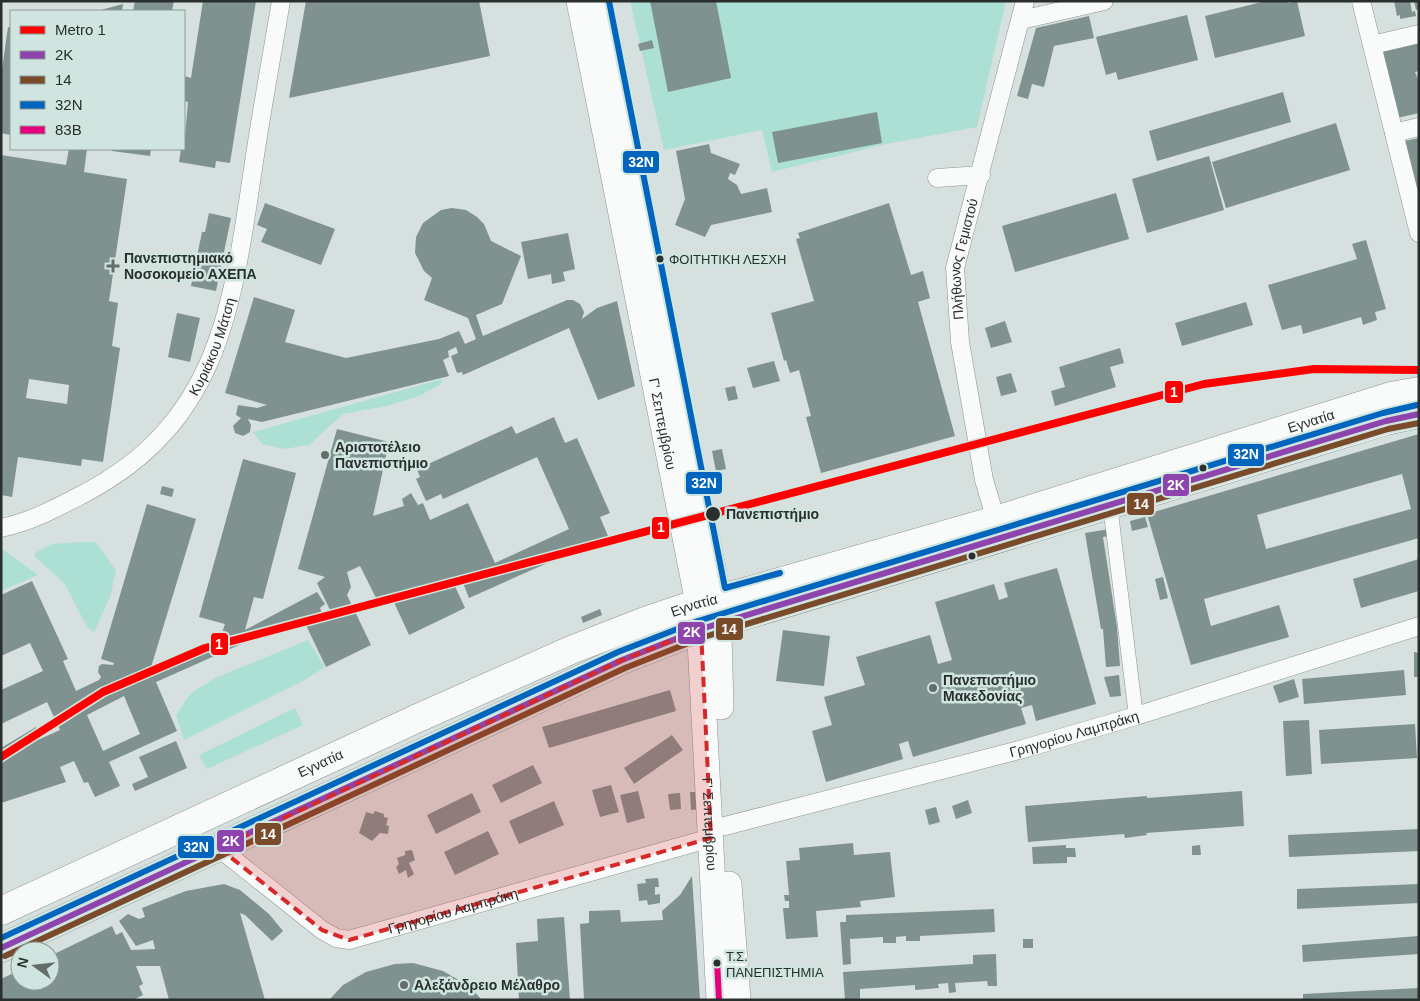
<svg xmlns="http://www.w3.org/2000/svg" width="1420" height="1001" font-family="Arial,sans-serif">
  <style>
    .green { fill: #ade0d5 }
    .building { fill: #7f928f; fill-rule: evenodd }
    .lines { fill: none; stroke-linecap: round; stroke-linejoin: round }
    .pedestrian-casing { stroke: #8d9593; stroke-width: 15 }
    .minor-casing { stroke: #8d9593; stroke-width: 19 }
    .secondary-casing { stroke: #8d9593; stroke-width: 26 }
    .primary-casing { stroke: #8d9593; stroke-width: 29 }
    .pedestrian { stroke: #f9fafa; stroke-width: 14 }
    .minor { stroke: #f9fafa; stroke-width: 18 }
    .secondary { stroke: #f9fafa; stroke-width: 25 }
    .primary { stroke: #f9fafa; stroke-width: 28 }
    .bus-1-casing { stroke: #d1e5e0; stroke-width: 10 }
    .bus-2-casing { stroke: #d1e5e0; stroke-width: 10 }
    .bus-3-casing { stroke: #d1e5e0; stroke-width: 10 }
    .bus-4-casing { stroke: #d1e5e0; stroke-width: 10 }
    .bus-1 { stroke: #8e44ad; stroke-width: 6 }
    .bus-2 { stroke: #7a4b2a; stroke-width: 6 }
    .bus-3 { stroke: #0065bd; stroke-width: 6 }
    .bus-4 { stroke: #e5007d; stroke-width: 6 }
    .metro-1-casing { stroke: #d1e5e0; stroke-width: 11 }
    .metro-1 { stroke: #f00; stroke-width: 8 }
    .marked { fill: #d62828; fill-opacity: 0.2; stroke: #d62828; stroke-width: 4; stroke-dasharray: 10 6; stroke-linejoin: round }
    .bus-dot { fill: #282f2d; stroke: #d1e5e0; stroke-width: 2 }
    .poi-dot { fill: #656d6b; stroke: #d1e5e0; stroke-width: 2 }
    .labels { text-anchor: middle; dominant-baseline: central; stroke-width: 5; stroke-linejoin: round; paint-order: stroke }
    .bus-label { font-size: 13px; fill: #282f2d; stroke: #d1e5e0; text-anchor: start }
    .poi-label { font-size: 14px; font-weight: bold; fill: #282f2d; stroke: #d1e5e0; text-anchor: start }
    .street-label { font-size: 14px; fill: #282f2d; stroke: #d1e5e0 }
    .stop-label { font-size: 14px; font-weight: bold; fill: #282f2d; stroke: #d1e5e0; text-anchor: start }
    .line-badge { stroke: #d1e5e0; stroke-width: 2 }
    .badge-label { font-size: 14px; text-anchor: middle; font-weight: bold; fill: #fff }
  </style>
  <rect width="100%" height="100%" fill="#d6e0de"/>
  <!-- green -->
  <g class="green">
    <path d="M 630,1 L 1006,1 L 977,127 L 886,144 L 772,172 L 762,130 L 664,150 Z"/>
    <path d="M 442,379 L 440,385 L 419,396 L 387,406 L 343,414 L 309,445 L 284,449 L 262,444 L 253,432 Z"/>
    <path d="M 80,542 L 96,542 L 116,571 L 110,597 L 94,632 L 87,627 L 65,584 L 35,557 L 35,553 L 52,544 Z"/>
    <path d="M 1,548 L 38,575 L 1,591 Z"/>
    <path d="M 308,640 L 325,667 L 303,681 L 184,740 L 176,715 L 191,693 L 215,678 Z"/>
    <path d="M 295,708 L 303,725 L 207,769 L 199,755 Z"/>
  </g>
  <!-- building -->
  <g class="building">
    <path d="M 135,1 L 174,1 L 172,11 L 133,11 Z"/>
    <path d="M 203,1 L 256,1 L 230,163 L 216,161 L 215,168 L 179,162 L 181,149 L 184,149 L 188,102 L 184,101 L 184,76 L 191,78 Z"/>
    <path d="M 306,1 L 479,1 L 490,56 L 289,98 Z"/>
    <path d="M 650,1 L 716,1 L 731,78 L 668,92 Z"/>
    <path d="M 1266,1 L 1288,1 L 1288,3 L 1297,1 L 1305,36 L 1215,58 L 1205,16 Z"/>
    <path d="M 1394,1 L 1410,1 L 1412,12 L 1415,11 L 1416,16 L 1400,19 L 1400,15 L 1397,16 Z"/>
    <path d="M 1414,1 L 1419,1 L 1419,9 L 1416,10 Z"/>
    <path d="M 123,4 L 122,11 L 97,11 Z"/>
    <path d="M 1187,15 L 1198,60 L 1118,80 L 1116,72 L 1106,75 L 1096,37 Z"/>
    <path d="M 1089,16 L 1094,38 L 1054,46 L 1044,87 L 1032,84 L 1028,99 L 1017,96 L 1036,28 Z"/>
    <path d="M 8,27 L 11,28 L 11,135 L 1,133 L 1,76 Z"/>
    <path d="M 1419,39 L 1419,71 L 1415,72 L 1419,82 L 1419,113 L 1397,118 L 1380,48 Z"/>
    <path d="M 652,40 L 654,48 L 640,51 L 638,44 Z"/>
    <path d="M 1283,92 L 1291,122 L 1157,161 L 1149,131 Z"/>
    <path d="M 877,112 L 882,143 L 778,163 L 772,132 Z"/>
    <path d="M 1336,123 L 1350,170 L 1226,208 L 1212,162 Z"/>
    <path d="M 1419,138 L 1419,202 L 1405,141 Z"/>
    <path d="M 709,144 L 711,153 L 740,164 L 735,175 L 730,173 L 728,179 L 737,185 L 741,194 L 767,188 L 772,212 L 711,225 L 705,237 L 675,225 L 685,199 L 676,151 Z"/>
    <path d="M 69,149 L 87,149 L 84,172 L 127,179 L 109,301 L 118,303 L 112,346 L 120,348 L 103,462 L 82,459 L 81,466 L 18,457 L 12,497 L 1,495 L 1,155 L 66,165 ZM 29,379 L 69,385 L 67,404 L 26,398 Z"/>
    <path d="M 112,149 L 151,149 L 150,156 L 112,151 Z"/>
    <path d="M 1209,156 L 1224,210 L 1147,233 L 1132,179 Z"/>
    <path d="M 1116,193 L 1129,239 L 1015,272 L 1002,226 Z"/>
    <path d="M 265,203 L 335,229 L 321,265 L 261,242 L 267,229 L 257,225 Z"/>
    <path d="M 889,203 L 911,275 L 923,271 L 930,298 L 918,302 L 955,436 L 821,473 L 806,417 L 811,416 L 799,370 L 790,373 L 786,360 L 784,361 L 771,313 L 814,301 L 796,239 L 800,238 L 798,233 Z"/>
    <path d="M 452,208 L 466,210 L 477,217 L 484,224 L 491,241 L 521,256 L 502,304 L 476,315 L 483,336 L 567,300 L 573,300 L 580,304 L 584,312 L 582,319 L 597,308 L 617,301 L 635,386 L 598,400 L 569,328 L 463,375 L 462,372 L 457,373 L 451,356 L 458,353 L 456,347 L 448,351 L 449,357 L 443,360 L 449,376 L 262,422 L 248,419 L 251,425 L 250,432 L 243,436 L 235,433 L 233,426 L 241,418 L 236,415 L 238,405 L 257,408 L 267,405 L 225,393 L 254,297 L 295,310 L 285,342 L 346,358 L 439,339 L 459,331 L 465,344 L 476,339 L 468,318 L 424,300 L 432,278 L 424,271 L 415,253 L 416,237 L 423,223 L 441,210 Z"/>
    <path d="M 209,213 L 231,218 L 216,291 L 191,286 L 202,232 L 205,232 Z"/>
    <path d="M 568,233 L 575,269 L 563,272 L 565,281 L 552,284 L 551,274 L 528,279 L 521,242 Z"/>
    <path d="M 1366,240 L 1386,309 L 1375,312 L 1377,320 L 1363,325 L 1361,317 L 1303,334 L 1301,325 L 1282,330 L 1268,285 L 1357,259 L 1352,244 Z"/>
    <path d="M 1246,302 L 1253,325 L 1182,346 L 1175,323 Z"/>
    <path d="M 177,313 L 200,318 L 190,362 L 168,357 Z"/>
    <path d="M 1005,321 L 1012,342 L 991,348 L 985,328 Z"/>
    <path d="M 1120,348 L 1124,363 L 1110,367 L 1116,387 L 1055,406 L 1051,391 L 1065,387 L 1059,367 Z"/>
    <path d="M 774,361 L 780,381 L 753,388 L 747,368 Z"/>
    <path d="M 1011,373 L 1017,392 L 1001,396 L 996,377 Z"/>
    <path d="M 735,386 L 738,399 L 728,401 L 725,388 Z"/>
    <path d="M 554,417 L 565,443 L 577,438 L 610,513 L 600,517 L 608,536 L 469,598 L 461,578 L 453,582 L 465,608 L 409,635 L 392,598 L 378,602 L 360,566 L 347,572 L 351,587 L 347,595 L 371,645 L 326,667 L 302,617 L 156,682 L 177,731 L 109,762 L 120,786 L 95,797 L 88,782 L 84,783 L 74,761 L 60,767 L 66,782 L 1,803 L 1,748 L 36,727 L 40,739 L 60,730 L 47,702 L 1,724 L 1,690 L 43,671 L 30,643 L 1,656 L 1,595 L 32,581 L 68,659 L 63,661 L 76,691 L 99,680 L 101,677 L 98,672 L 99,666 L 102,664 L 113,665 L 114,663 L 101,659 L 147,504 L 196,519 L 149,674 L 219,642 L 225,624 L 199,617 L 243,459 L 296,473 L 263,599 L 254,597 L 245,630 L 317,592 L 325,604 L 320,608 L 322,613 L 330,610 L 317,583 L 325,577 L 298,569 L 337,429 L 389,442 L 373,516 L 404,506 L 402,499 L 411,493 L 418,505 L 423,503 L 430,520 L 468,503 L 495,563 L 569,529 L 537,457 L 443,499 L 441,494 L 426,501 L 416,479 L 420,477 L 417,469 L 512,426 L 516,434 ZM 124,696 L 140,734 L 103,751 L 87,715 Z"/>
    <path d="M 1419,434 L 1419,538 L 1204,599 L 1211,626 L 1279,605 L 1289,637 L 1191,665 L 1147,514 ZM 1402,474 L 1411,509 L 1266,549 L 1257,515 Z"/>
    <path d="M 722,449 L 726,469 L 716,471 L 712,451 Z"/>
    <path d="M 162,486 L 174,489 L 172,497 L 160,494 Z"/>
    <path d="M 1145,517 L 1148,527 L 1132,531 L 1130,521 Z"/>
    <path d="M 1110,529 L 1111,536 L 1103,537 L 1117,627 L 1120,666 L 1106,667 L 1103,629 L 1101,629 L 1085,533 Z"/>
    <path d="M 1419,559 L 1419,591 L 1361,608 L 1353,579 Z"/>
    <path d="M 1057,568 L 1096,704 L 1036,721 L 1032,705 L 1021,708 L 1026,724 L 913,757 L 908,741 L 899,744 L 903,759 L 826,782 L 812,731 L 832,725 L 824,697 L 865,685 L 856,657 L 930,635 L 938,664 L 952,660 L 935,602 L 994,584 L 999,600 L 1008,597 L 1004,583 Z"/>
    <path d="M 1163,577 L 1168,598 L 1160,600 L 1155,579 Z"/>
    <path d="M 600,609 L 602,615 L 583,623 L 581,617 Z"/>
    <path d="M 783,630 L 830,636 L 824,686 L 776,681 Z"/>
    <path d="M 1414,652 L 1419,653 L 1419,677 L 1414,677 Z"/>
    <path d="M 1404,670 L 1406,695 L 1304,704 L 1302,679 Z"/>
    <path d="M 1119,675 L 1121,696 L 1110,697 L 1104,677 Z"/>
    <path d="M 1294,679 L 1299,697 L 1279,703 L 1273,686 Z"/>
    <path d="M 670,690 L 676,711 L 549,748 L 542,727 Z"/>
    <path d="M 1309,720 L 1312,774 L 1286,776 L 1283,721 Z"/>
    <path d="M 1415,724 L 1417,758 L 1321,764 L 1319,730 Z"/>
    <path d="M 672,735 L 683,750 L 634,784 L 624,768 Z"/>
    <path d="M 176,741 L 187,768 L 135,791 L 132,784 L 148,777 L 139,757 Z"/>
    <path d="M 533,765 L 542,783 L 501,803 L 492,785 Z"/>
    <path d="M 611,785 L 619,812 L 600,817 L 592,790 Z"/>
    <path d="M 638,791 L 645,818 L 627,823 L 620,795 Z"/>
    <path d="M 1242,791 L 1244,826 L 1146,833 L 1147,835 L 1125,838 L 1124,834 L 1028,842 L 1025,806 L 1147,796 L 1147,798 Z"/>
    <path d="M 690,792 L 701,792 L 702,809 L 691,810 Z"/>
    <path d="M 472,793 L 481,812 L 436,834 L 427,815 Z"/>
    <path d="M 680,793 L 681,809 L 670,810 L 668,794 Z"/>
    <path d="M 968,800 L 972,813 L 956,819 L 952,806 Z"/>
    <path d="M 554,801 L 564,825 L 519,844 L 509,821 Z"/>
    <path d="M 936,807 L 940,822 L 929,825 L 925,810 Z"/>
    <path d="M 375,811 L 384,814 L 384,817 L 388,818 L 386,825 L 389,826 L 388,834 L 380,833 L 372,841 L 359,833 L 366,812 L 373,814 Z"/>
    <path d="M 1419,829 L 1419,851 L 1289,857 L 1288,835 Z"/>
    <path d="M 488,831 L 499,854 L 455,875 L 444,852 Z"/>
    <path d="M 853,843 L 854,855 L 890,852 L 895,897 L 860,901 L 861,907 L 816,911 L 818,937 L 786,939 L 783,908 L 789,908 L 789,901 L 785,901 L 784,895 L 789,895 L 786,861 L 800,860 L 799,848 Z"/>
    <path d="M 1066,845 L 1066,848 L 1075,848 L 1076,857 L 1067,857 L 1067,863 L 1033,864 L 1032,847 Z"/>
    <path d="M 1200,845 L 1201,855 L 1192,855 L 1192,846 Z"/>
    <path d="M 412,850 L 415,860 L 409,863 L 414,874 L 408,878 L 406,870 L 399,874 L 396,867 L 399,864 L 397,858 L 405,855 L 405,851 Z"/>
    <path d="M 692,876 L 700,1000 L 584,1000 L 580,924 L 589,923 L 589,911 L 620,910 L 621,922 L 663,920 L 662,911 L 680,895 Z"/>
    <path d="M 658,878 L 659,887 L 655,887 L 655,895 L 660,894 L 660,903 L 648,905 L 647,900 L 639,901 L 637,884 L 646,883 L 645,879 Z"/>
    <path d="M 224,884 L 240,890 L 269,914 L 283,931 L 272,941 L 245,915 L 240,913 L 265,1000 L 169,1000 L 160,966 L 136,966 L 143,984 L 139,986 L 143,995 L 133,1000 L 1,1000 L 1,979 L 20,970 L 20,981 L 50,981 L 50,956 L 112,926 L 116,935 L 122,932 L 131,950 L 155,949 L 153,940 L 136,946 L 119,921 L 128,914 L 139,919 L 145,917 L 142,908 L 186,891 Z"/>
    <path d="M 1419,884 L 1419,903 L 1297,909 L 1297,889 Z"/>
    <path d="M 994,909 L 995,932 L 920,936 L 920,941 L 906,941 L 906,936 L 896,937 L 896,943 L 883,943 L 883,937 L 850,939 L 851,964 L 843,965 L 840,922 L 846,922 L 846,915 Z"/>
    <path d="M 564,917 L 570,1000 L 519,1000 L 516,943 L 538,941 L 537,919 Z"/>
    <path d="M 1419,936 L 1419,954 L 1303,962 L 1302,945 Z"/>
    <rect x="1023" y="939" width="10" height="9"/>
    <path d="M 996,954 L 997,986 L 988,986 L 987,981 L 955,983 L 956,992 L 949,993 L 948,983 L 938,984 L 939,988 L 915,990 L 915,985 L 860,989 L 860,1000 L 845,1000 L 843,972 L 973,964 L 973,955 Z"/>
    <path d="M 413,963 L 443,971 L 469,986 L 482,1000 L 329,1000 L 343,985 L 366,972 L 395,964 Z"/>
    <path d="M 1419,988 L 1419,1000 L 1303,1000 L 1303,994 Z"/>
  </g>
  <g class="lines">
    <defs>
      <path id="pedestrian" d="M 1110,505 L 1136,716"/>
      <g id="minor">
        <path d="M 1361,1 L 1419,233"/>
        <path d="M 1021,20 L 1104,1"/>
        <path d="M 1372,45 L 1419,34"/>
        <path d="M 1394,133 L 1419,127"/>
        <path d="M 937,178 L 981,175"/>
        <path id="s1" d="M 996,520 L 984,480 L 960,342 L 955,268 L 1025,1"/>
        <path id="s2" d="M 1,528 C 31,522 58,507 85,493 C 222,421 233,301 254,162 C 262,108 272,55 281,1"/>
        <path id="s3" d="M 725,826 L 1023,749 L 1136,716 L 1419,626"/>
        <path id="s4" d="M 219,848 L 322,930 L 336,938 L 349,940 L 711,838"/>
      </g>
      <g id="secondary">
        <path id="s5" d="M 579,1 L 698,603 L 719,1000"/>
        <path d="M 600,1 L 679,405 L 713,568 L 718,599 L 721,707"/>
        <path d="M 729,884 L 738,1000"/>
      </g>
      <g id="primary">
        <path id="s6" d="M 1,911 L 418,718 L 571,650 L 645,621 L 698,603 L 744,592 L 996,520 L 1391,396 L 1419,391"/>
        <path d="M 1,948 L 622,660 L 701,629 L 1386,421 L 1419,414"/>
      </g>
    </defs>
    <!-- pedestrian casing -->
    <use href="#pedestrian" class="pedestrian-casing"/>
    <!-- minor casing -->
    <use href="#minor" class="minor-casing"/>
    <!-- secondary casing -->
    <use href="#secondary" class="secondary-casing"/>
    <!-- primary casing -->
    <use href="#primary" class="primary-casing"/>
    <!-- pedestrian -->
    <use href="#pedestrian" class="pedestrian"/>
    <!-- minor -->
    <use href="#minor" class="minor"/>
    <!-- secondary -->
    <use href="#secondary" class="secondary"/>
    <!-- primary -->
    <use href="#primary" class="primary"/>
    <defs>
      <path id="bus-1" d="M 1,948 L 622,660 L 701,629 L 1386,421 L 1419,414"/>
      <path id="bus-2" d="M 5,956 L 625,668 L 704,637 L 1388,429 L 1419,423"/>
      <g id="bus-3">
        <path d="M 609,1 L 725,588 L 780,573"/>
        <path d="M 1,938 L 618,652 L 698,621 L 1383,413 L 1417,405"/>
      </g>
      <path id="bus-4" d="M 717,961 L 719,1000"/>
    </defs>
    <!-- bus-1 casing -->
    <use href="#bus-1" class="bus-1-casing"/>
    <!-- bus-2 casing -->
    <use href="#bus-2" class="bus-2-casing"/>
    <!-- bus-3 casing -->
    <use href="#bus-3" class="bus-3-casing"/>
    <!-- bus-4 casing -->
    <use href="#bus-4" class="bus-4-casing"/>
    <!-- bus-1 -->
    <use href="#bus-1" class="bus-1"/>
    <!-- bus-2 -->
    <use href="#bus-2" class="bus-2"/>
    <!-- bus-3 -->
    <use href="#bus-3" class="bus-3"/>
    <!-- bus-4 -->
    <use href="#bus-4" class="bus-4"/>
    <defs>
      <path id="metro-1" d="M 1,757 L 103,692 L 205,648 L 1204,384 L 1314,369 L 1419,370"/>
    </defs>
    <!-- metro-1 casing -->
    <use href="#metro-1" class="metro-1-casing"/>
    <!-- metro-1 -->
    <use href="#metro-1" class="metro-1"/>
  </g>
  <!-- marked area -->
  <path class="marked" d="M 701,629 L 711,838 L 349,940 L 322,930 L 219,848 L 622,660 Z"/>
  <!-- markers -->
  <g class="bus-dot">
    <circle cx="660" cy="259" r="4.5"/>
    <circle cx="1203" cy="468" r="4.5"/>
    <circle cx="713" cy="514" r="8"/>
    <circle cx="972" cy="556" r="4.5"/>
    <circle cx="717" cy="963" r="4.5"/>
  </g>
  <g class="poi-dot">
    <path d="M110.5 258.5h5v5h5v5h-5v5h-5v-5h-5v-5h5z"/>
    <circle cx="325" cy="455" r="5"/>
    <circle cx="933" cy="688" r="5"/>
    <circle cx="404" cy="985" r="5"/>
  </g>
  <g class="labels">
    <!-- bus labels -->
    <g class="bus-label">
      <text x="669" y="259">ΦΟΙΤΗΤΙΚΗ ΛΕΣΧΗ</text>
      <text x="726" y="956">Τ.Σ.<tspan x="726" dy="16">ΠΑΝΕΠΙΣΤΗΜΙΑ</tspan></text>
    </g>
    <!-- poi labels -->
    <g class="poi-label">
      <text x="124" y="258">Πανεπιστημιακό<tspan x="124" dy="16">Νοσοκομείο ΑΧΕΠΑ</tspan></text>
      <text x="335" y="447">Αριστοτέλειο<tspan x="335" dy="16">Πανεπιστήμιο</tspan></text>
      <text x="943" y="680">Πανεπιστήμιο<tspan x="943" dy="16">Μακεδονίας</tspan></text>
      <text x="414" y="985">Αλεξάνδρειο Μέλαθρο</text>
    </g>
    <!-- street labels -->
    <g class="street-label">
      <text stroke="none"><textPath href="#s1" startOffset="266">Πλήθωνος Γεμιστού</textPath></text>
      <text stroke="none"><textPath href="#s2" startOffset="291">Κυριάκου Μάτση</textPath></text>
      <text stroke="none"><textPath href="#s6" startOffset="1402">Εγνατία</textPath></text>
      <text stroke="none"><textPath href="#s5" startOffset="431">Γ' Σεπτεμβρίου</textPath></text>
      <text stroke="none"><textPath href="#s6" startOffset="758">Εγνατία</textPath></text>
      <text stroke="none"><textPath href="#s3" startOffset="361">Γρηγορίου Λαμπράκη</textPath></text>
      <text stroke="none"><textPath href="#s6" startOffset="352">Εγνατία</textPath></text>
      <text stroke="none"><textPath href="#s5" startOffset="835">Γ' Σεπτεμβρίου</textPath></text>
      <text stroke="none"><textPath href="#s4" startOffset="269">Γρηγορίου Λαμπράκη</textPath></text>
    </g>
    <!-- stop labels -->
    <g class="stop-label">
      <text x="726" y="514">Πανεπιστήμιο</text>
    </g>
  </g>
  <g class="line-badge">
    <rect x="622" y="150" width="38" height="24" rx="5" fill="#0065bd"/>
    <rect x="1164" y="380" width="20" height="24" rx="5" fill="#f00"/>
    <rect x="1227" y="443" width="38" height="24" rx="5" fill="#0065bd"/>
    <rect x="685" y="471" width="38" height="24" rx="5" fill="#0065bd"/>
    <rect x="1162" y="473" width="28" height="24" rx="5" fill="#8e44ad"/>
    <rect x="1126" y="492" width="29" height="24" rx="5" fill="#7a4b2a"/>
    <rect x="651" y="516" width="19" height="24" rx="5" fill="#f00"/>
    <rect x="715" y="617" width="29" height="24" rx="5" fill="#7a4b2a"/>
    <rect x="677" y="621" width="29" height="24" rx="5" fill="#8e44ad"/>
    <rect x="210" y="632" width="19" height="24" rx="5" fill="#f00"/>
    <rect x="254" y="822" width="28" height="24" rx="5" fill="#7a4b2a"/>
    <rect x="216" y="829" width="29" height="24" rx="5" fill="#8e44ad"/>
    <rect x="177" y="835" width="38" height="24" rx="5" fill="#0065bd"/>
  </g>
  <g class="badge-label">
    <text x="641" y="167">32Ν</text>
    <text x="1174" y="397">1</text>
    <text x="1246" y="459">32Ν</text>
    <text x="704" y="488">32Ν</text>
    <text x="1176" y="490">2Κ</text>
    <text x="1141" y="509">14</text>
    <text x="661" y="532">1</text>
    <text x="729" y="634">14</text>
    <text x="692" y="637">2Κ</text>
    <text x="219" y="649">1</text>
    <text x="268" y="839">14</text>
    <text x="231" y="846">2Κ</text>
    <text x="196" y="852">32Ν</text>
  </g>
  <!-- border -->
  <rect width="1420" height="1001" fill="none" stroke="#282f2d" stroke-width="5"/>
  <!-- legend -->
  <rect x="10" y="10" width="175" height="140" fill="#d1e5e0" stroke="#8d9c98"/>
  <rect x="20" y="26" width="25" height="8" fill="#ff0000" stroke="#8d9c98"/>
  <text x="55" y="35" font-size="15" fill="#282f2d">Metro 1</text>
  <rect x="20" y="51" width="25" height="8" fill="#8e44ad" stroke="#8d9c98"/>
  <text x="55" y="60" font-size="15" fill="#282f2d">2Κ</text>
  <rect x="20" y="76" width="25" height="8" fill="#7a4b2a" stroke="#8d9c98"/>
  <text x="55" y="85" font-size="15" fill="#282f2d">14</text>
  <rect x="20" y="101" width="25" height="8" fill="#0065bd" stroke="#8d9c98"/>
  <text x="55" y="110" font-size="15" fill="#282f2d">32Ν</text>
  <rect x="20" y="126" width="25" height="8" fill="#e5007d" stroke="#8d9c98"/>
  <text x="55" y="135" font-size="15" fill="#282f2d">83Β</text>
  <!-- north arrow -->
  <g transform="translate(35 966) rotate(285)"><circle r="24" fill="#d1e5e0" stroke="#8d9c98"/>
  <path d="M0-4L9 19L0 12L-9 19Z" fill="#656d6b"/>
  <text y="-8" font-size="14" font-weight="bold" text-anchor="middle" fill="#282f2d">N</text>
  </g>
</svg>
